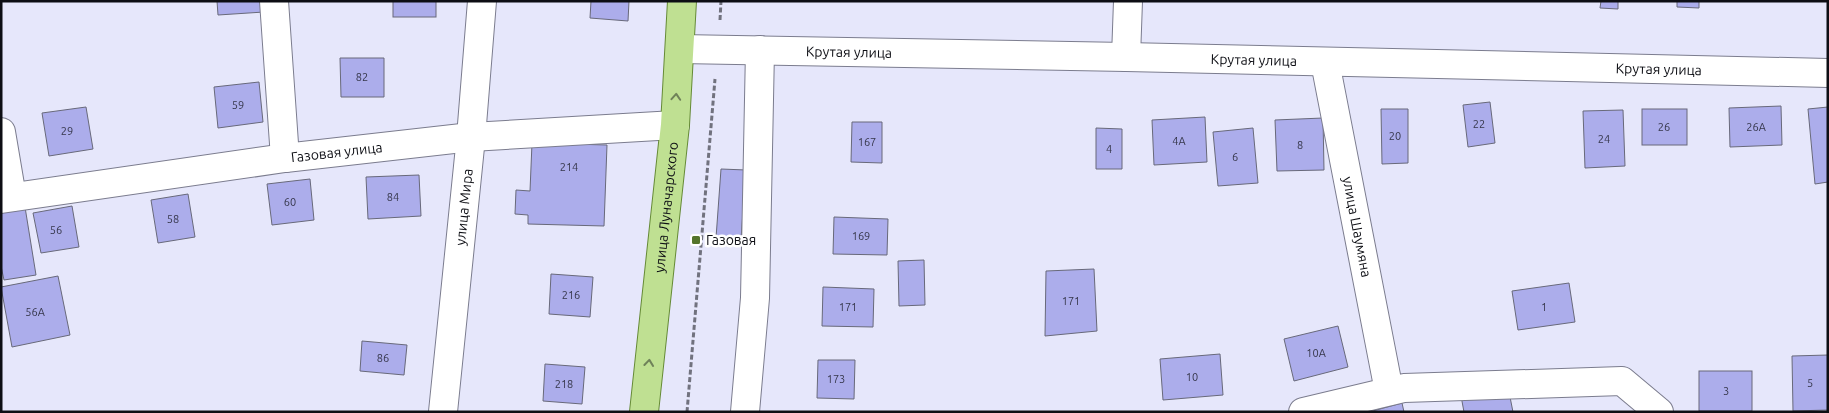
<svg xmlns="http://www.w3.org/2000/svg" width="1829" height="413" font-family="Ubuntu,sans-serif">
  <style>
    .building { fill: #acadeb; stroke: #68697a }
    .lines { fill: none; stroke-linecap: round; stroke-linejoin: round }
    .minor-casing { stroke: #7b7c8e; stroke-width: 30 }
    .major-casing { stroke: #658a36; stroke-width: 30 }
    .path { stroke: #71727e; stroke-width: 3; stroke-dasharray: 5 2.5; stroke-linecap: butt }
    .minor { stroke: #fff; stroke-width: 28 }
    .major { stroke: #bfe092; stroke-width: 28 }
    .oneway { stroke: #6f8259 }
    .poi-dot { fill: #55752c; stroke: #fff; stroke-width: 2 }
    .labels { text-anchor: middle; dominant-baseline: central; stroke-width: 5; stroke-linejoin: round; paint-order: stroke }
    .number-label { font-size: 11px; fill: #35364a }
    .street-label { font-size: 14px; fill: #0d0e14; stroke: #fff }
    .poi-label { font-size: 14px; fill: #0d0e14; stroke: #fff; text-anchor: start }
  </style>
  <rect width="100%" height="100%" fill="#e6e7fb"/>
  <!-- building -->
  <g class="building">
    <path d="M 217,1 L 264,1 L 264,12 L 218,15 Z"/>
    <rect x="393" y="1" width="43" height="16"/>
    <path d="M 591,1 L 629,1 L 628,21 L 590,18 Z"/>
    <path d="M 1601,1 L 1618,1 L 1618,9 L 1600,8 Z"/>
    <path d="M 1677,1 L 1699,1 L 1699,8 L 1677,7 Z"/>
    <path d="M 340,58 L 384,58 L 384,97 L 341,97 Z"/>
    <path d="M 259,82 L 263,122 L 218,128 L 214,87 Z"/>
    <path d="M 1490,102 L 1495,143 L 1468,147 L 1463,105 Z"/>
    <path d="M 1781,106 L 1782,145 L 1730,147 L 1729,108 Z"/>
    <path d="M 86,107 L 93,149 L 49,156 L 42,113 Z"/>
    <path d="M 1828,107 L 1828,182 L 1815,184 L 1808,109 Z"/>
    <path d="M 1381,109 L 1408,109 L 1408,163 L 1382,164 Z"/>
    <rect x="1642" y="109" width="45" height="36"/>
    <path d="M 1623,110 L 1625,166 L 1585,168 L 1583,111 Z"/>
    <path d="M 1205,117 L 1207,162 L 1154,165 L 1152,120 Z"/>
    <path d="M 1323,118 L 1324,170 L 1277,171 L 1275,120 Z"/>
    <path d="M 852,122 L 882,122 L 882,163 L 851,162 Z"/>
    <path d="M 1096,128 L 1122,129 L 1122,169 L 1096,169 Z"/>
    <path d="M 1253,128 L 1258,183 L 1218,186 L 1213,132 Z"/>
    <path d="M 532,143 L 607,145 L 604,226 L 528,224 L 528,215 L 515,214 L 516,190 L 530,191 Z"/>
    <path d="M 721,169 L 746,170 L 741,239 L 716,238 Z"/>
    <path d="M 419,175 L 421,216 L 368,219 L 366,177 Z"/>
    <path d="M 310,179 L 314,220 L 272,225 L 267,184 Z"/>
    <path d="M 188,194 L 195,237 L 158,243 L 151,200 Z"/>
    <path d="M 72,206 L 79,247 L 41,253 L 33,213 Z"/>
    <path d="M 25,207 L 36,275 L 4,280 L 1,266 L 1,212 Z"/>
    <path d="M 834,217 L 888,219 L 887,255 L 833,254 Z"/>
    <path d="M 924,260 L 925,305 L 899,306 L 898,261 Z"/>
    <path d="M 1094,269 L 1097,331 L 1045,336 L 1046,271 Z"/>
    <path d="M 551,274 L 593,277 L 590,317 L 549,314 Z"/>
    <path d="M 58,276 L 70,335 L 12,347 L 1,287 Z"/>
    <path d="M 1569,283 L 1575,322 L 1518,330 L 1512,291 Z"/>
    <path d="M 823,287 L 874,289 L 873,327 L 822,326 Z"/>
    <path d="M 1338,326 L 1348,367 L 1294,381 L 1284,339 Z"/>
    <path d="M 362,341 L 407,345 L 404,375 L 360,371 Z"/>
    <path d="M 1220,354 L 1223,395 L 1163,400 L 1160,359 Z"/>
    <path d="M 1828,355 L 1828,410 L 1793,411 L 1792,356 Z"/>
    <path d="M 818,360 L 855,360 L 854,399 L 817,398 Z"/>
    <path d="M 545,364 L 585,367 L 582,404 L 543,401 Z"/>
    <rect x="1699" y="371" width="53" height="40"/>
    <path d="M 1508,387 L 1513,412 L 1464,412 L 1461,396 Z"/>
    <path d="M 1402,403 L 1404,412 L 1369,412 Z"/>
  </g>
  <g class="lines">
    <defs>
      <g id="minor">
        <path d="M 274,1 L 285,158"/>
        <path id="s1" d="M 680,49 L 1126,57 L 1828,73"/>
        <path d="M 1126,57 L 1128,1"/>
        <path id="s2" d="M 1325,62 L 1389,391"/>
        <path d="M 1,132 L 12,197"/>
        <path id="s3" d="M 1,199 L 285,158 L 471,137 L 675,125"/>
        <path id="s4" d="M 443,412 L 471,137 L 482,1"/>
        <path d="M 745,412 L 755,298 L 760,50"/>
        <path d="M 1303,412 L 1404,388 L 1622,381 L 1659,412"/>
      </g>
      <g id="major">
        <path id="s5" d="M 644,412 L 675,125 L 682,1"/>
      </g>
    </defs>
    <!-- minor casing -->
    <use href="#minor" class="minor-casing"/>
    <!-- major casing -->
    <use href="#major" class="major-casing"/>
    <!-- path -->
    <g class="path">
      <path d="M 720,20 L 721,1"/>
      <path d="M 687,412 L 715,79"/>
    </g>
    <!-- minor -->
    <use href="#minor" class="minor"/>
    <!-- major -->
    <use href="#major" class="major"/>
  </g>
  <!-- one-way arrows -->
  <defs><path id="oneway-chevron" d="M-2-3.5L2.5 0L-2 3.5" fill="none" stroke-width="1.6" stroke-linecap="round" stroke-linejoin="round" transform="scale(1.25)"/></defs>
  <g class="oneway">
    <use href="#oneway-chevron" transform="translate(676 97) rotate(-86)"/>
    <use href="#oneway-chevron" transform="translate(649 363) rotate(-84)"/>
  </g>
  <!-- markers -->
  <rect class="poi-dot" x="691" y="235" width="10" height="10" rx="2.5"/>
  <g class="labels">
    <!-- number labels -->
    <g class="number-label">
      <text x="362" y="77">82</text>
      <text x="238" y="105">59</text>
      <text x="1479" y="124">22</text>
      <text x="1664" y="127">26</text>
      <text x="1756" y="127">26А</text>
      <text x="67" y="131">29</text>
      <text x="1395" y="136">20</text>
      <text x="1604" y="139">24</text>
      <text x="1179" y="141">4А</text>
      <text x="867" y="142">167</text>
      <text x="1300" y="145">8</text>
      <text x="1109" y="149">4</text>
      <text x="1235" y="157">6</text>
      <text x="569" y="167">214</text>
      <text x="393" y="197">84</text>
      <text x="290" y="202">60</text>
      <text x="173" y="219">58</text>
      <text x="56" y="230">56</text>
      <text x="861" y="236">169</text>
      <text x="571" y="295">216</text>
      <text x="1071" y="301">171</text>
      <text x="848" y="307">171</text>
      <text x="1544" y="307">1</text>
      <text x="35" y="312">56А</text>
      <text x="1316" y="353">10А</text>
      <text x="383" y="358">86</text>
      <text x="1192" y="377">10</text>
      <text x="836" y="379">173</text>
      <text x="1810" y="383">5</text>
      <text x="564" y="384">218</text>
      <text x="1726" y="391">3</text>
    </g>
    <!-- street labels -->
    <g class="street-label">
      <text stroke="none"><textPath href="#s1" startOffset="169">Крутая улица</textPath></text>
      <text stroke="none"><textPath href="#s1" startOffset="574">Крутая улица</textPath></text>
      <text stroke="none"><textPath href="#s1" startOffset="979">Крутая улица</textPath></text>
      <text stroke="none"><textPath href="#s3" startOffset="339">Газовая улица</textPath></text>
      <text stroke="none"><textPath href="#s4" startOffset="206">улица Мира</textPath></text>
      <text stroke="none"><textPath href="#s5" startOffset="206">улица Луначарского</textPath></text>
      <text stroke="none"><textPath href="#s2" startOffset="168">улица Шаумяна</textPath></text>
    </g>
    <!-- poi labels -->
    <g class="poi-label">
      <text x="706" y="240">Газовая</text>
    </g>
  </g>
  <!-- border -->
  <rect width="1829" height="413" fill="none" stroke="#0d0e14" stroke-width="5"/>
</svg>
